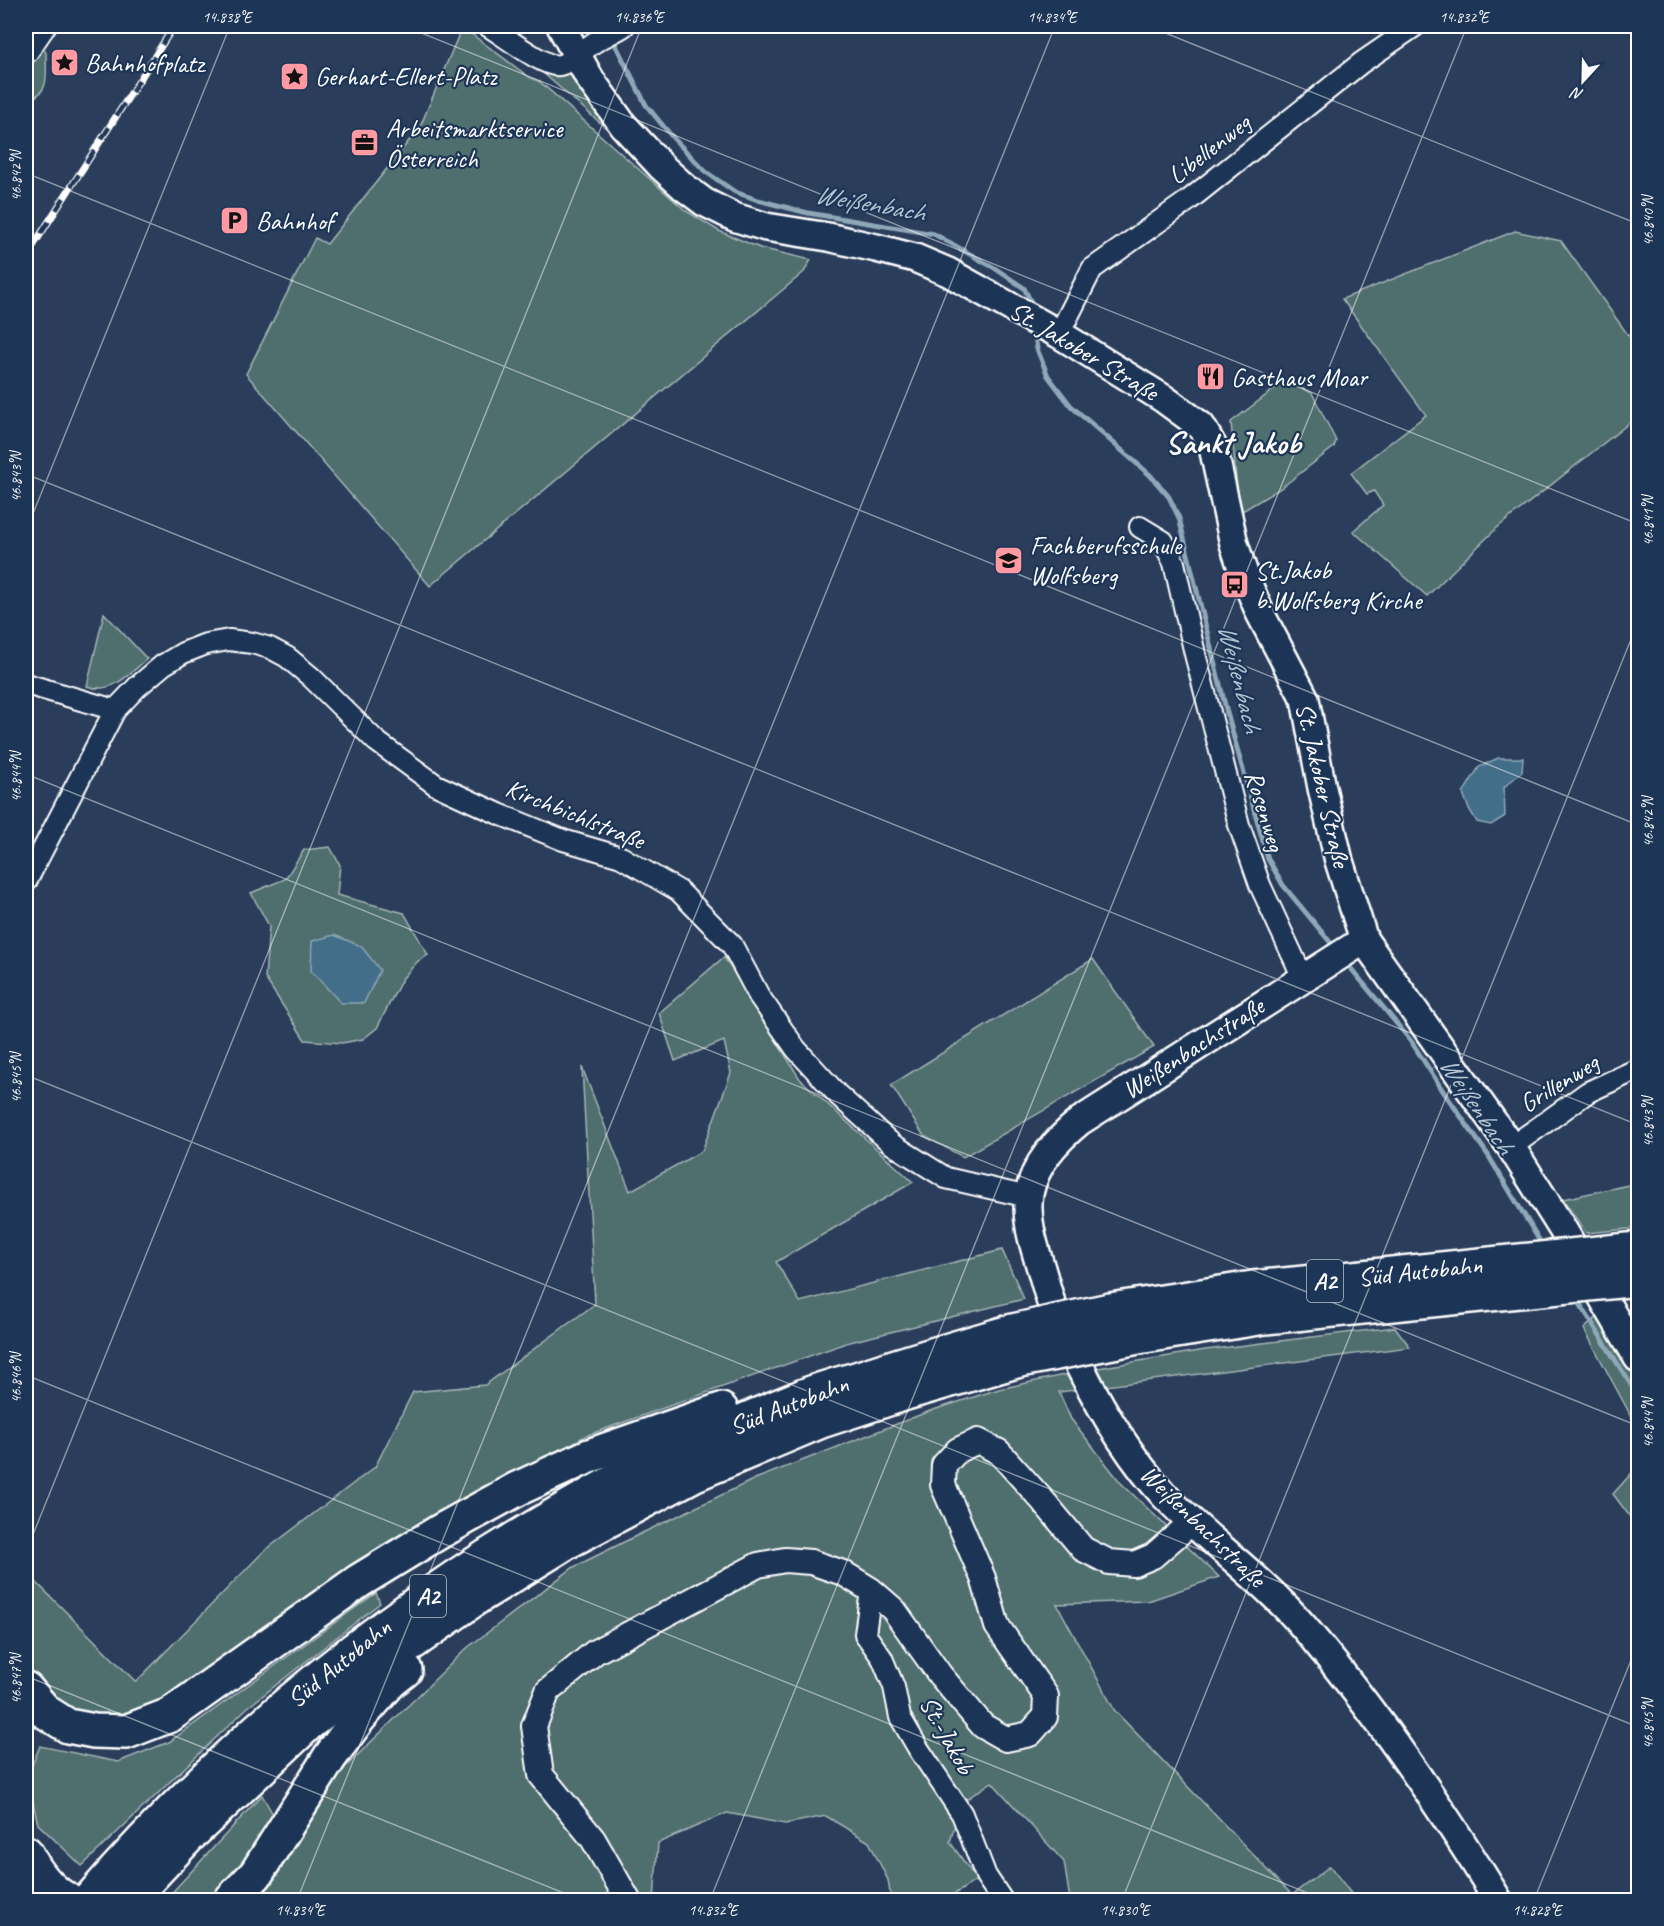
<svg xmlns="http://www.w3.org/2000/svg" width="1664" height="1926" font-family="Caveat,sans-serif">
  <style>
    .green { fill: #4f6e6e; stroke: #a7b6b6; stroke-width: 1.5 }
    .water { fill: #436e89; stroke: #8ea8b8; stroke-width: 1.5 }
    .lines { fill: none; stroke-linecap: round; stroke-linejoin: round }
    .stream { stroke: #8ea8b8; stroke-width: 5 }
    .minor-casing { stroke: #fff; stroke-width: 24 }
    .tertiary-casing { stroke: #fff; stroke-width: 28 }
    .secondary-casing { stroke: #fff; stroke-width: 32 }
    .motorway-casing { stroke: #fff; stroke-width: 38 }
    .minor { stroke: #1d3557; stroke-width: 20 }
    .tertiary { stroke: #1d3557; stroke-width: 24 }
    .secondary { stroke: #1d3557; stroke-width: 27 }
    .motorway { stroke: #1d3557; stroke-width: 33 }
    .rail-casing { stroke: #fff; stroke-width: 7 }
    .rail { stroke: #1d3557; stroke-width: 4.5; stroke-dasharray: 14; stroke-linecap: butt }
    .motorway-bridge-casing { stroke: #fff; stroke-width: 38; stroke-linecap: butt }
    .motorway-bridge { stroke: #1d3557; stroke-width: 33 }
    .ticks { fill: none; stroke: #fff; stroke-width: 1.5; stroke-opacity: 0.45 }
    .labels { text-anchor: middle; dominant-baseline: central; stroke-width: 4.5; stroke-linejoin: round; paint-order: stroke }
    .shield { fill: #1d3557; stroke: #bbc2cd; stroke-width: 1.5 }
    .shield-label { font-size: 24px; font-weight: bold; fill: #fff }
    .poi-label { font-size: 26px; fill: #fff; stroke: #1d3557; text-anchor: start }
    .street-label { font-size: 26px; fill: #fff; stroke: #1d3557 }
    .water-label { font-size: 27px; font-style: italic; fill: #b4c5d0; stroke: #1d3557 }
    .district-label { font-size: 32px; font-weight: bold; fill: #fff; stroke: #1d3557 }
    .neatline { fill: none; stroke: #fff; stroke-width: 2 }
    .ticks-label { font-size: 15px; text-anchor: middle; fill: #fff }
  </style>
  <rect width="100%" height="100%" fill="#2a3d5b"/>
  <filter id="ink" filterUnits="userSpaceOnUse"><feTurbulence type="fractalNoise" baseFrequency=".0167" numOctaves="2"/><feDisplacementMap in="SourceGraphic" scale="12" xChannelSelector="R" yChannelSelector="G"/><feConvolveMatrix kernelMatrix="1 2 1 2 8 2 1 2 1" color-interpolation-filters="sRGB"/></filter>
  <g filter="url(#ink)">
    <!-- green -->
    <g class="green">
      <path d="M 462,27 L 529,77 L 540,82 L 686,211 L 719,231 L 760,248 L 811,260 L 804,272 L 430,586 L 246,374 L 315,238 L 327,244 L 420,127 Z"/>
      <path d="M 41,48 L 44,49 L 46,53 C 46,76 51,93 26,101 L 26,68 L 38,50 Z"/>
      <path d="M 543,73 C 554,75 565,72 576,75 L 629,148 Z"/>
      <path d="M 1515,231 L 1561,241 L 1638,349 L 1638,416 L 1498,527 L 1427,596 L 1353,531 L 1383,505 L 1374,491 L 1367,494 L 1351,473 L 1426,415 L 1342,299 Z"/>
      <path d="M 1285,381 L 1312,393 L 1336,441 L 1334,447 L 1281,488 L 1239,513 L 1231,422 Z"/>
      <path d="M 104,613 L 147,659 C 129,674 112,695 87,686 Z"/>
      <path d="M 330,847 L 340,865 L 337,895 L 404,913 L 428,955 L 418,961 L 402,979 L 377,1028 L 363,1039 L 342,1043 L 305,1040 L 265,978 L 269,926 L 251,893 L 285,879 L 304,850 Z"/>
      <path d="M 724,957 L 800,1079 L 913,1182 L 776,1262 L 800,1302 L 1002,1250 L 1024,1299 L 846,1343 L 585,1436 L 274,1619 L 181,1692 L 116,1716 L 66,1710 L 26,1670 L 26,1572 L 136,1682 L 263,1552 L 375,1467 L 413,1392 L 485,1385 L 595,1304 L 582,1067 L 630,1191 L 702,1151 L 731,1073 L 724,1041 L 675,1061 L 659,1013 Z"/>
      <path d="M 1093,959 L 1154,1047 L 963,1157 L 924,1136 L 891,1085 Z"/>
      <path d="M 1638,1183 L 1638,1228 L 1586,1233 L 1563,1199 Z"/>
      <path d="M 1604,1311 L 1638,1376 L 1638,1429 L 1584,1329 Z"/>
      <path d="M 1395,1327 L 1410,1347 L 1059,1392 L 1071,1419 L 1121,1483 L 1219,1577 L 1148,1601 L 1057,1604 L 1115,1711 L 1292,1895 L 1330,1866 L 1356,1900 L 1070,1900 L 1064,1862 L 992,1782 L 961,1803 L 950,1842 L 977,1880 L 945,1900 L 891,1900 L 888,1880 L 869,1842 L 826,1816 L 785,1824 L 727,1813 L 658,1843 L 654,1900 L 255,1900 L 266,1889 L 325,1787 L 467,1648 L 574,1567 L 640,1534 L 755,1479 L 930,1411 L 999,1389 L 1092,1369 L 1205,1350 Z"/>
      <path d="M 1638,1466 L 1638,1554 L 1636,1554 L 1637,1526 L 1613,1494 Z"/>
      <path d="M 376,1593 L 380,1603 L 247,1708 L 82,1866 L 38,1824 L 27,1777 L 40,1746 L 118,1762 L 169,1742 Z"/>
      <path d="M 262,1795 L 275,1818 L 235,1882 L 210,1900 L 165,1900 Z"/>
    </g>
    <!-- water -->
    <g class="water">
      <path d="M 1498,758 L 1523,758 L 1522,772 L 1504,787 L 1505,816 L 1491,825 L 1477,822 L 1468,807 L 1463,793 L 1479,767 Z"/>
      <path d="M 334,935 L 361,946 L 380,970 L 364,1003 L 341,1003 L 311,971 L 312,941 Z"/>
    </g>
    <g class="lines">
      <!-- stream -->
      <g class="stream">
        <path d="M 611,36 L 646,105 L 674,139 L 706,172 L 735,192 L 758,200 L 808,213 L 934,234 L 993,267 L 1024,288 L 1031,302 L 1032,309"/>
        <path d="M 1034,330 L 1037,349 L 1048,376 L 1071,406 L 1150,475 L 1169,497 L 1179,518 L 1227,713 L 1268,859 L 1283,885 L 1335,948"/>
        <path d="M 1344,960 L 1411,1041 L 1443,1091 L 1488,1155 L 1544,1248"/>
        <path d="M 1575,1296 L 1638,1396"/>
      </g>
      <defs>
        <g id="minor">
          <path d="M 488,26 C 502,34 546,69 560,65 C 574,61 584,49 595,42 C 605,36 615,32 624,26"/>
          <path d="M 1059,334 L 1092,269 L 1189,200 L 1361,63 L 1415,26"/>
          <path d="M 1140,527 L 1163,541 L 1174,563 L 1195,654 L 1239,825 L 1260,885 L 1303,978"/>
          <path d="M 26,684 L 115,710"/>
          <path d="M 26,882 L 115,710 L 137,687 L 163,665 L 183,653 L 206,644 L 229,640 L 252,643 L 270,648 L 287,657 L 311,677 L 376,741 L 436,785 L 499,814 L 563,840 L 621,857 L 679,891 L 732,945 L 759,996 L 796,1049 L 838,1095 L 892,1144 L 946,1178 L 1028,1197"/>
          <path d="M 1511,1147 L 1588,1092 L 1638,1069"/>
          <path d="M 871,1590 L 865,1634 L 882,1658 L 894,1687 L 900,1717 L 918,1748 L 962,1814 L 986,1876 L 1002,1900"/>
        </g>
        <g id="tertiary">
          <path d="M 26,51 L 43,26"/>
          <path d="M 628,1900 L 593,1839 L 541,1775 L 534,1726 L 548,1691 L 595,1652 L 758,1565 L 785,1560 L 811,1562 L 843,1573 L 871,1590 L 894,1610 L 940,1675 L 983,1726 L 1006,1739 L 1030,1734 L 1045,1717 L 1046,1696 L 997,1626 L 983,1578 L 943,1485 L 944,1465 L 958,1450 L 978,1441 L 999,1452 L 1044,1502 L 1083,1549 L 1109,1562 L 1134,1564 L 1153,1556 L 1192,1522"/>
        </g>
        <g id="secondary">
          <path d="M 561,26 L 590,79 L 623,125 L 662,167 L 684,187 L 704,202 L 734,217 L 766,227 L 828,237 L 876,248 L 915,258 L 948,272 L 1059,334 L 1164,399 L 1201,426 L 1213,447 L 1234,544 L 1245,577 L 1260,613 L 1305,699 L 1322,788 L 1339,861 L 1364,940 L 1511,1147 L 1562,1228 L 1638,1358"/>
          <path d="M 1364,940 L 1080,1121 C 1056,1141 1035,1163 1029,1194 C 1025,1217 1033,1243 1040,1265 C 1046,1285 1051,1305 1058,1324 C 1064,1339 1073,1353 1080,1367 C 1103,1413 1129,1457 1164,1495 C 1208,1541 1262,1578 1304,1627 C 1376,1712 1440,1805 1498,1900"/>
        </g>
        <g id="motorway">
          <path d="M 26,1689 L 46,1712 L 68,1726 L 94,1731 L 126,1732 L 170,1715 L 359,1581 L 439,1532 L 517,1489 L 589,1456 L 721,1410"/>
          <path d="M 26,1853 C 35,1871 49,1890 67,1900"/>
          <path d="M 89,1900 C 215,1755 363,1630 528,1531 C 560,1512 592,1493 625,1476 C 682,1447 742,1421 801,1397 C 820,1389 840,1384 859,1378 C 910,1361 962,1346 1013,1331"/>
          <path d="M 129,1900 L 189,1836 L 307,1725 L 388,1660 L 476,1598 L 565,1543 L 695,1474 L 821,1421 L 906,1393 L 1020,1360"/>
          <path d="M 231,1900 L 256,1874 L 330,1757 L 358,1719 L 391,1681 L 405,1670"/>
        </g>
      </defs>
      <!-- minor casing -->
      <use href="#minor" class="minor-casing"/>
      <!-- tertiary casing -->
      <use href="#tertiary" class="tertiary-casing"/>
      <!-- secondary casing -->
      <use href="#secondary" class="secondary-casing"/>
      <!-- motorway casing -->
      <use href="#motorway" class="motorway-casing"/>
      <!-- minor -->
      <use href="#minor" class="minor"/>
      <!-- tertiary -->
      <use href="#tertiary" class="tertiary"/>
      <!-- secondary -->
      <use href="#secondary" class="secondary"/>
      <!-- motorway -->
      <use href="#motorway" class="motorway"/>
      <defs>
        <path id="rail" d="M 26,257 L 174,26"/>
      </defs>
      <!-- rail casing -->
      <use href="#rail" class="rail-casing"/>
      <!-- rail -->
      <use href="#rail" class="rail"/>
      <defs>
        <g id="motorway-bridge">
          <path d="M 1013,1331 L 1110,1310 L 1253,1288 L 1638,1249"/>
          <path d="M 1020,1360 L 1138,1337 L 1265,1317 L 1638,1279"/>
        </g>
      </defs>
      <!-- motorway-bridge casing -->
      <use href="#motorway-bridge" class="motorway-bridge-casing"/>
      <!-- motorway-bridge -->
      <use href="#motorway-bridge" class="motorway-bridge"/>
    </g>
  </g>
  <!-- ticks -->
  <path class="ticks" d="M 404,26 L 1638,524M 1148,26 L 1638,224M 26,173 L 1638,825M 26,474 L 1638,1125M 26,531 L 230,26M 26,774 L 1638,1426M 26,1075 L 1638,1727M 26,1375 L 1325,1900M 26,1552 L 642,26M 26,1676 L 581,1900M 297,1900 L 1055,26M 710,1900 L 1467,26M 1122,1900 L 1638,622M 1534,1900 L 1638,1643"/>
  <!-- icons -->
  <defs>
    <symbol id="sight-square" viewBox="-11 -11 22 22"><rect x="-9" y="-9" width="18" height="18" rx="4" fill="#ff9aa2" stroke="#1d3557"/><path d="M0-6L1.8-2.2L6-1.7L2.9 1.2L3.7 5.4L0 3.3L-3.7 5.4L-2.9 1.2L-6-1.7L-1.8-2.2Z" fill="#111"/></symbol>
    <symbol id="office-square" viewBox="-11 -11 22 22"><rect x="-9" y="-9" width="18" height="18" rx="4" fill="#ff9aa2" stroke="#1d3557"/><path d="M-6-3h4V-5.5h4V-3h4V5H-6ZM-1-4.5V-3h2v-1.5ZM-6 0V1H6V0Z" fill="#111"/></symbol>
    <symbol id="parking-square" viewBox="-11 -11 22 22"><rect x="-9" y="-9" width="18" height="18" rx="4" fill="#ff9aa2" stroke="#1d3557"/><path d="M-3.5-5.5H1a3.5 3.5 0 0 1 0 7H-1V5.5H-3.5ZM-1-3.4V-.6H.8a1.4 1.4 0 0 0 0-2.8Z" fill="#111"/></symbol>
    <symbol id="restaurant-square" viewBox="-11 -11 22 22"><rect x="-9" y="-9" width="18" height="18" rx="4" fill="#ff9aa2" stroke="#1d3557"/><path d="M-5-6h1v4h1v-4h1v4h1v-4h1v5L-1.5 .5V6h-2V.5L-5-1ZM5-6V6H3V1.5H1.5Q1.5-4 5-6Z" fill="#111"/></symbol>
    <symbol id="school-square" viewBox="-11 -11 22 22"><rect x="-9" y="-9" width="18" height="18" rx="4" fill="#ff9aa2" stroke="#1d3557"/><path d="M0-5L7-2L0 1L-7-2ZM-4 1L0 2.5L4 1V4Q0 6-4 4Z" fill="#111"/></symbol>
    <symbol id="bus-square" viewBox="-11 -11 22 22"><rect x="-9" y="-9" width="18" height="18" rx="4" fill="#ff9aa2" stroke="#1d3557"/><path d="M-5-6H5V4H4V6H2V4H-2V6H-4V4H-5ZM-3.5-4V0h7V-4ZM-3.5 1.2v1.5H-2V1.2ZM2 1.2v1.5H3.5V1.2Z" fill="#111"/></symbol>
  </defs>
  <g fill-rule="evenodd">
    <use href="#sight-square" x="48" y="46" width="33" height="33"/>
    <use href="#sight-square" x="278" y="60" width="33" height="33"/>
    <use href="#office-square" x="348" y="126" width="33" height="33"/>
    <use href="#parking-square" x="218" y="204" width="33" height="33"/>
    <use href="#restaurant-square" x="1194" y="360" width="33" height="33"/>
    <use href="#school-square" x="992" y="544" width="33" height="33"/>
    <use href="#bus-square" x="1218" y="568" width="33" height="33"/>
  </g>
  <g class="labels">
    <!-- shield labels -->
    <g class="shield">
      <rect x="1307" y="1260" width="36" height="42" rx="4.5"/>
      <rect x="410" y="1575" width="36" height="42" rx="4.5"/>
    </g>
    <g class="shield-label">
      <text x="1325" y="1281">A2</text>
      <text x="428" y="1596">A2</text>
    </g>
    <!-- poi labels -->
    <g class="poi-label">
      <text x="85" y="63">Bahnhofplatz</text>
      <text x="315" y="76">Gerhart-Ellert-Platz</text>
      <text x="386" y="128">Arbeitsmarktservice<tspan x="386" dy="30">Österreich</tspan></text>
      <text x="256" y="221">Bahnhof</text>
      <text x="1231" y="377">Gasthaus Moar</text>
      <text x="1030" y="545">Fachberufsschule<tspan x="1030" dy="30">Wolfsberg</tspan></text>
      <text x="1255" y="570">St.Jakob<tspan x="1255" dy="30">b.Wolfsberg Kirche</tspan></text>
    </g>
    <!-- street labels -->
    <g class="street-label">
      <text transform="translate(1209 149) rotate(-38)">Libellenweg</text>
      <text transform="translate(1084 351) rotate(31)">St. Jakober Straße</text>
      <text transform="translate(1323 785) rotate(77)">St. Jakober Straße</text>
      <text transform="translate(1265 811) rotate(73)">Rosenweg</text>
      <text transform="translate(575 814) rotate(22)">Kirchbichlstraße</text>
      <text transform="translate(1193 1048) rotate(-33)">Weißenbachstraße</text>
      <text transform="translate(1559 1083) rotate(-32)">Grillenweg</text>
      <text transform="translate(1420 1271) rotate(-6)">Süd Autobahn</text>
      <text transform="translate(789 1405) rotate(-21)">Süd Autobahn</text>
      <text transform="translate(1203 1526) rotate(44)">Weißenbachstraße</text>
      <text transform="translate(339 1663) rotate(-39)">Süd Autobahn</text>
      <text transform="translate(947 1735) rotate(61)">St.-Jakob</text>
    </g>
    <!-- water labels -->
    <g class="water-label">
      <text transform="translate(870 203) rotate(10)">Weißenbach</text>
      <text transform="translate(1240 678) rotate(76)">Weißenbach</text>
      <text transform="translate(1477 1105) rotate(56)">Weißenbach</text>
    </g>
    <!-- district labels -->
    <g class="district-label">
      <text x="1233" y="442">Sankt Jakob</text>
    </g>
  </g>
  <!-- margin -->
  <rect width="1664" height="1926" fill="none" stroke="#1d3557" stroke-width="66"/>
  <!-- north arrow -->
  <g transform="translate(1583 81) rotate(202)" stroke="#1d3557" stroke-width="4.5" paint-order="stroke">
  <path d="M0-4.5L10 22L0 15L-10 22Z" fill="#ffffff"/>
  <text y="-9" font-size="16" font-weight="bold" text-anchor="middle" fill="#ffffff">N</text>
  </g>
  <rect x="33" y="33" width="1598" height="1860" class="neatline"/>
  <g class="ticks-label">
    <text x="227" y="22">14.838°E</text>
    <text x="639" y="22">14.836°E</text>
    <text x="1052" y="22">14.834°E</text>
    <text x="1464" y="22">14.832°E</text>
    <text transform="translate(16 176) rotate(-90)" y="5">46.842°N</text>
    <text transform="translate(1648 221) rotate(-90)" y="5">46.840°N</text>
    <text transform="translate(16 477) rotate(-90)" y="5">46.843°N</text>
    <text transform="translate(1648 521) rotate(-90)" y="5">46.841°N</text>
    <text transform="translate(16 777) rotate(-90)" y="5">46.844°N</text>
    <text transform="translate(1648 822) rotate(-90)" y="5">46.842°N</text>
    <text transform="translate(16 1078) rotate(-90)" y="5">46.845°N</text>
    <text transform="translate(1648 1122) rotate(-90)" y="5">46.843°N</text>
    <text transform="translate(16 1378) rotate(-90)" y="5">46.846°N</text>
    <text transform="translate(1648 1423) rotate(-90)" y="5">46.844°N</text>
    <text transform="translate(16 1679) rotate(-90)" y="5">46.847°N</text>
    <text transform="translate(1648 1724) rotate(-90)" y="5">46.845°N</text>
    <text x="300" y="1915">14.834°E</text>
    <text x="713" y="1915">14.832°E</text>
    <text x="1125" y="1915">14.830°E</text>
    <text x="1537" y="1915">14.828°E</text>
  </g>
</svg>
